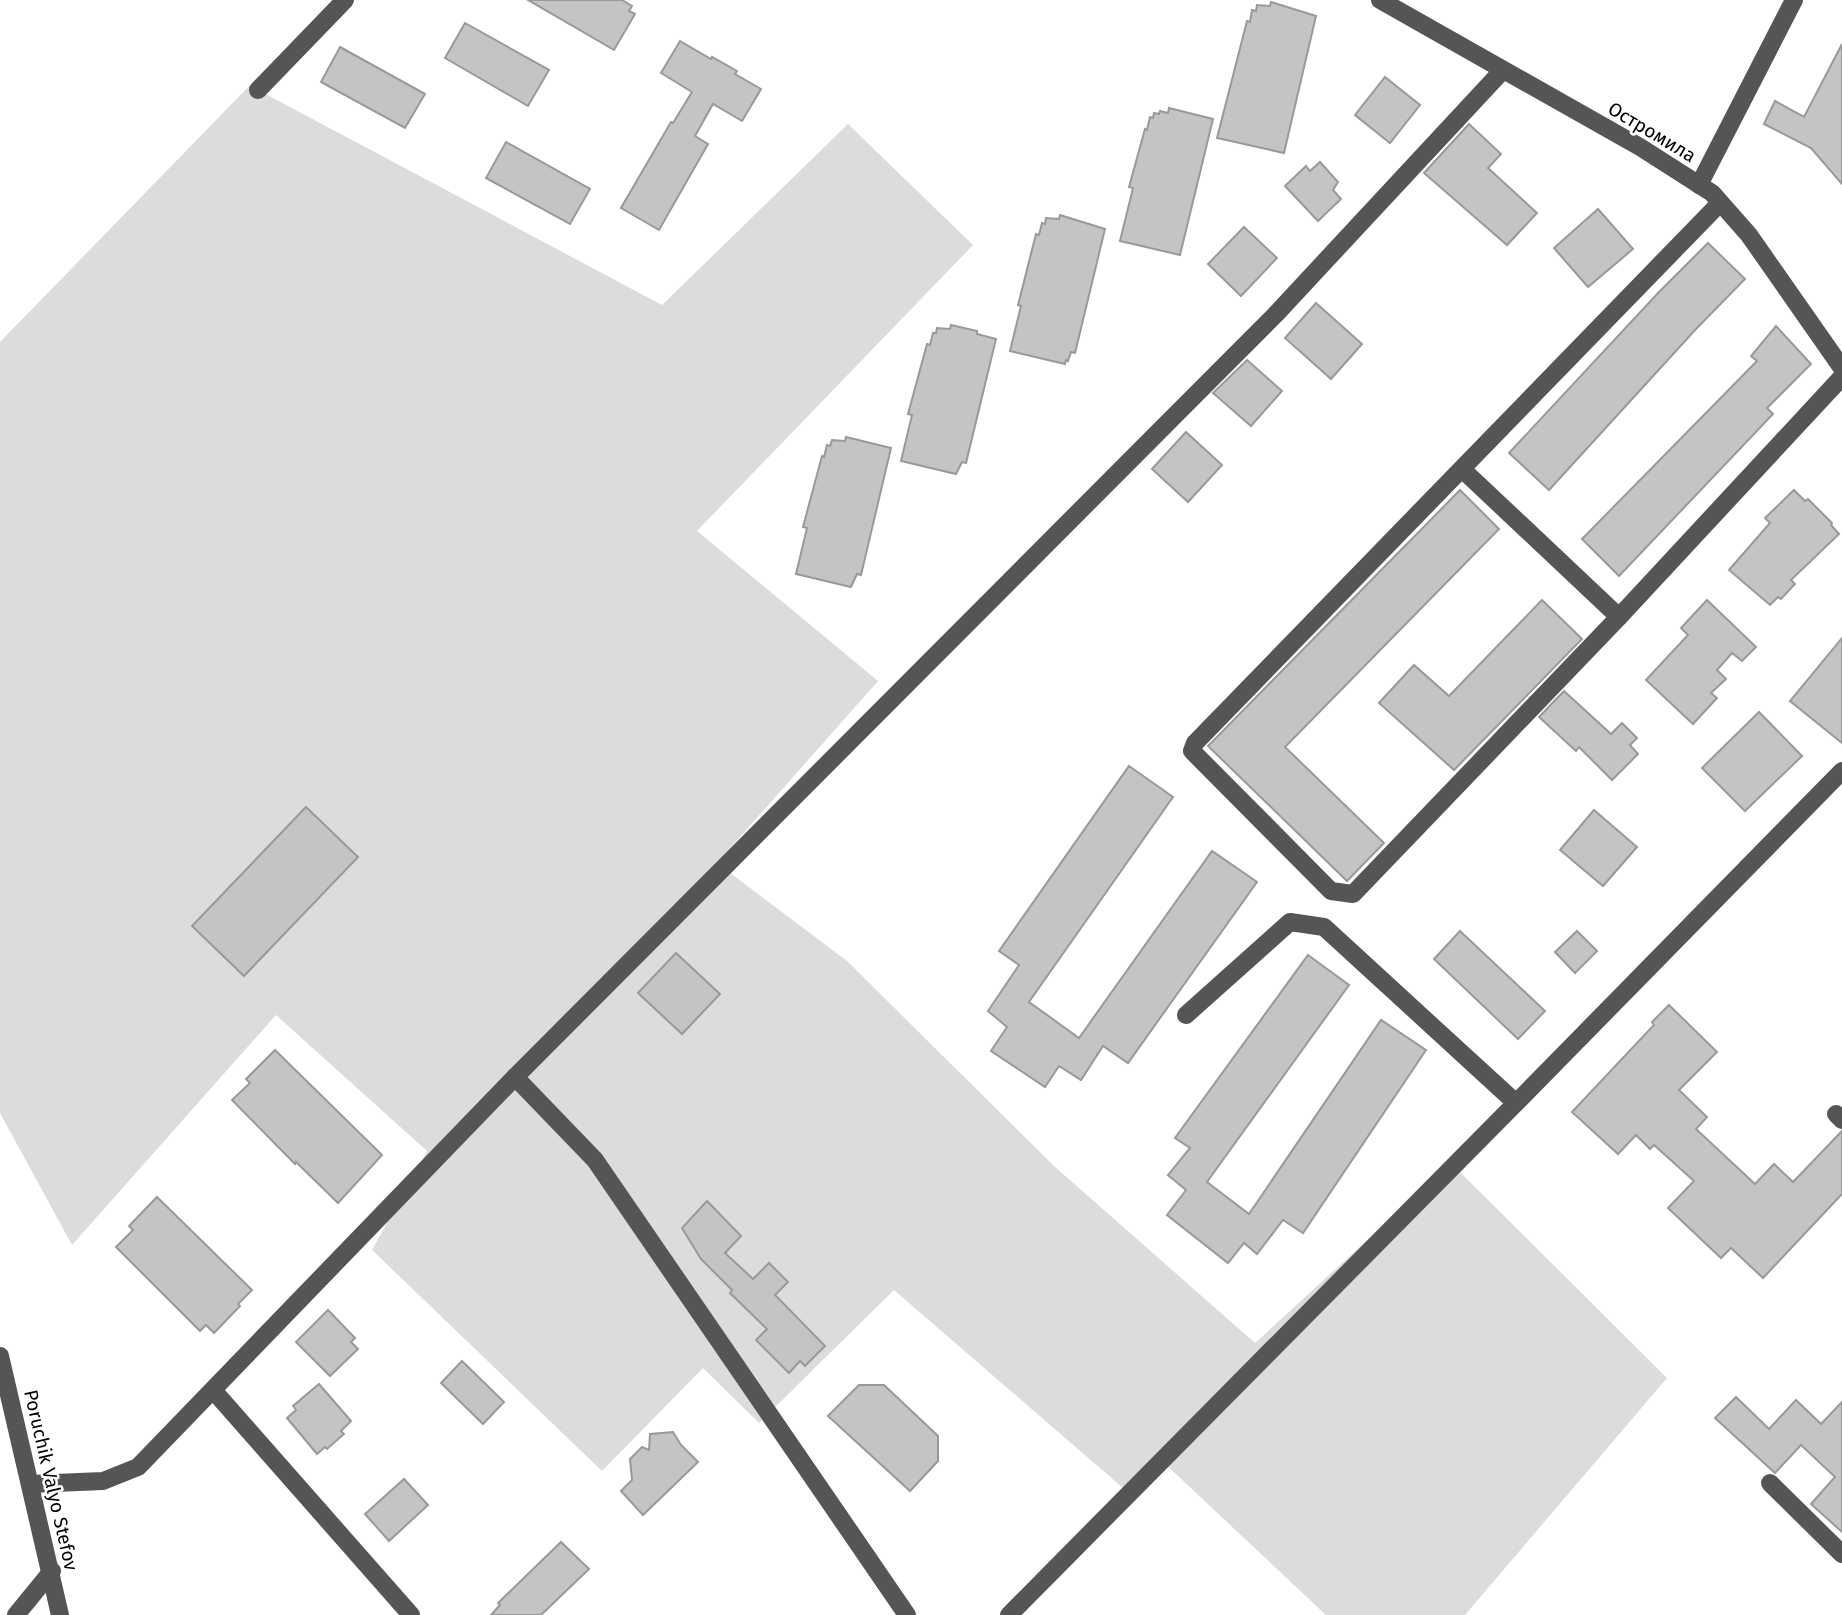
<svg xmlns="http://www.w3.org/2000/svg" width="1842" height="1615" font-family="'Fira Sans',sans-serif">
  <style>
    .green { fill: #dcdcdc }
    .building { fill: #c4c4c4; stroke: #999; stroke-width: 2 }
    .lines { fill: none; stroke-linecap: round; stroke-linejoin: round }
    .minor { stroke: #555; stroke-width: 18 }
    .labels { text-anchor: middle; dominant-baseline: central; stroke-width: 5; stroke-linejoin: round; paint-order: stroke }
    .street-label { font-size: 19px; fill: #000; stroke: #fff }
  </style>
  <rect width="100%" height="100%" fill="#fff"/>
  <!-- green -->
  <path class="green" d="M 258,77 L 258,90 L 662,305 L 848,124 L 973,245 L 697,531 L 878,681 L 717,863 L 847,961 L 1054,1166 L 1255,1343 L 1451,1163 L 1667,1378 L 1465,1615 L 1326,1615 L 1162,1461 L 1130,1494 L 894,1290 L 759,1423 L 703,1368 L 602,1471 L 372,1250 L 427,1151 L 276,1015 L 72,1245 L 0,1113 L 0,342 Z"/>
  <!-- building -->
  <g class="building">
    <path d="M 528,0 L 622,0 L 632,6 L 629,11 L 635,14 L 614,50 Z"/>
    <path d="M 1271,2 L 1316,16 L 1284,153 L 1217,138 L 1247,21 L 1250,22 L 1252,10 L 1256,11 L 1257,5 L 1270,6 Z"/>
    <path d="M 465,23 L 549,70 L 528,106 L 445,58 Z"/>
    <path d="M 680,41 L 711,59 L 712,57 L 737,71 L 735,74 L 761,89 L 742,121 L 713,104 L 695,136 L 708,144 L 659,230 L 621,208 L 671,122 L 673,123 L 692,92 L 661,73 Z"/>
    <path d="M 1842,44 L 1842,184 L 1811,148 L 1764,124 L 1775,101 L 1804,117 Z"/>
    <path d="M 340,47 L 425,94 L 405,128 L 321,82 Z"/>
    <path d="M 1385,77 L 1420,105 L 1390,143 L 1355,115 Z"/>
    <path d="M 1169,108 L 1213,119 L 1180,255 L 1120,241 L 1133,188 L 1129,187 L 1145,129 L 1147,130 L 1150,117 L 1153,118 L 1154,113 L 1159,114 L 1160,111 L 1168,113 Z"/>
    <path d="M 1469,124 L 1501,154 L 1488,168 L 1537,213 L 1507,245 L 1424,173 Z"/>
    <path d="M 506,142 L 590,189 L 570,224 L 486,178 Z"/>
    <path d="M 1320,162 L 1338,182 L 1333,190 L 1341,199 L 1318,221 L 1285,186 L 1306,166 L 1310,171 Z"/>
    <path d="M 1598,209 L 1633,249 L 1588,287 L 1554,248 Z"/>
    <path d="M 1060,215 L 1105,229 L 1075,353 L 1071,352 L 1068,361 L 1066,360 L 1065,364 L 1010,351 L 1021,306 L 1018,305 L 1036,234 L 1039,235 L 1042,223 L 1045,224 L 1046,218 L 1059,219 Z"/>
    <path d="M 1244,227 L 1277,258 L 1241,296 L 1208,264 Z"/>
    <path d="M 1708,243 L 1745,279 L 1696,329 L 1549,490 L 1509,453 L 1659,292 Z"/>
    <path d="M 1316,303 L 1362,344 L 1331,379 L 1285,338 Z"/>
    <path d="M 951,325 L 977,331 L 977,334 L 996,339 L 966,463 L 962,462 L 956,474 L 901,461 L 912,415 L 908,414 L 927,344 L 930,345 L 933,333 L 936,333 L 937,328 L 950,329 Z"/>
    <path d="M 1776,326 L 1811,364 L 1767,408 L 1773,414 L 1619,576 L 1582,539 L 1757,361 L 1751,356 Z"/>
    <path d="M 1247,360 L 1282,391 L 1251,426 L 1213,393 Z"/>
    <path d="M 1186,432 L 1222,465 L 1188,502 L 1152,469 Z"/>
    <path d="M 846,437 L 891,448 L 861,575 L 857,574 L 851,587 L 796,574 L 807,528 L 803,527 L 822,456 L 824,457 L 827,445 L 830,446 L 832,440 L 845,441 Z"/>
    <path d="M 1460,490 L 1499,529 L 1285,747 L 1384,843 L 1347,881 L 1208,746 Z"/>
    <path d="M 1794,490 L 1805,501 L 1808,499 L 1832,523 L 1831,525 L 1839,534 L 1791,580 L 1795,584 L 1781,599 L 1778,597 L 1770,605 L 1729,570 L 1770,523 L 1765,518 Z"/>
    <path d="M 1542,600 L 1582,639 L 1454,770 L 1379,703 L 1414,665 L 1449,696 Z"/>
    <path d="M 1707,600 L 1756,647 L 1742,661 L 1732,653 L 1717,670 L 1726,679 L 1711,693 L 1717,698 L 1693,724 L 1646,680 L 1688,635 L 1681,628 Z"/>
    <path d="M 1842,638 L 1842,743 L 1790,701 Z"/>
    <path d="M 1564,691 L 1611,734 L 1622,723 L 1637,738 L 1630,745 L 1638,754 L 1612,780 L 1579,747 L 1576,751 L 1539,717 Z"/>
    <path d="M 1759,712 L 1802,756 L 1745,811 L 1702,768 Z"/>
    <path d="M 1129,766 L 1173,797 L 1029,1002 L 1079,1038 L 1212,851 L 1257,882 L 1128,1063 L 1103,1046 L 1081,1080 L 1059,1066 L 1045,1087 L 991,1051 L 1007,1027 L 988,1011 L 1019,965 L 999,951 Z"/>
    <path d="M 306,807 L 358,857 L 244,976 L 192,926 Z"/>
    <path d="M 1594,810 L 1637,847 L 1603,886 L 1560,850 Z"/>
    <path d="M 1460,931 L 1545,1011 L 1518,1039 L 1434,959 Z"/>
    <path d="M 1577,931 L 1597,951 L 1575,973 L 1555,952 Z"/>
    <path d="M 676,953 L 720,994 L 682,1034 L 638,993 Z"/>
    <path d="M 1308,955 L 1349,985 L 1207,1182 L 1249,1214 L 1381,1020 L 1426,1050 L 1303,1233 L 1283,1220 L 1257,1254 L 1244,1243 L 1228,1263 L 1167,1215 L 1186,1190 L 1168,1175 L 1190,1148 L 1175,1138 Z"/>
    <path d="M 1669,1005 L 1717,1052 L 1679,1090 L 1707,1117 L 1696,1129 L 1755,1184 L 1774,1164 L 1793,1182 L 1842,1131 L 1842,1194 L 1763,1278 L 1731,1248 L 1721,1258 L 1668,1208 L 1694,1181 L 1654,1145 L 1650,1149 L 1636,1135 L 1618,1154 L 1572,1112 L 1654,1025 L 1652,1022 Z"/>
    <path d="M 275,1050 L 382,1155 L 338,1203 L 296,1162 L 295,1164 L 232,1100 L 250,1083 L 246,1079 Z"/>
    <path d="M 157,1197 L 252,1290 L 238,1304 L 240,1306 L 214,1333 L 206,1325 L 200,1331 L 116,1247 L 133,1230 L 129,1226 Z"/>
    <path d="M 707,1201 L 741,1236 L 725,1253 L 753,1279 L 769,1263 L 788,1282 L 775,1295 L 825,1346 L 805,1366 L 800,1361 L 789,1373 L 756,1340 L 767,1329 L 730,1293 L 732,1290 L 701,1259 L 682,1228 Z"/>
    <path d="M 328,1310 L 355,1338 L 351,1342 L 358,1349 L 330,1376 L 296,1342 Z"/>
    <path d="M 462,1361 L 504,1402 L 483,1424 L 441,1383 Z"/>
    <path d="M 319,1384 L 351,1421 L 341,1431 L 344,1434 L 327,1449 L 325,1447 L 317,1454 L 287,1418 L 296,1410 L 293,1406 Z"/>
    <path d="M 859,1385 L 884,1385 L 938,1436 L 938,1461 L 910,1491 L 828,1416 Z"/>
    <path d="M 1736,1397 L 1769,1429 L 1796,1400 L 1821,1424 L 1842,1402 L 1842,1532 L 1811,1504 L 1835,1477 L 1801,1445 L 1775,1473 L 1715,1418 Z"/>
    <path d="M 673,1432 L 681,1445 L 698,1462 L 643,1515 L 621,1491 L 632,1480 L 630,1459 L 642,1447 L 649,1450 L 650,1434 Z"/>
    <path d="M 404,1479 L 428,1505 L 389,1541 L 365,1514 Z"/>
    <path d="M 561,1542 L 589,1569 L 541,1615 L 491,1615 L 500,1605 L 498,1603 Z"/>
  </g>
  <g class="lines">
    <!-- minor -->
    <g class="minor">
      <path d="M 1380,0 L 1640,147 L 1712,193 L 1749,235 L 1842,368"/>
      <path d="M 258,90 L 345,0"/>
      <path d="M 1699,185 L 1794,0"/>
      <path d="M 1720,203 L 1195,743 L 1192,751 L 1331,891 L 1353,894 L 1619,617 L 1842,377"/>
      <path d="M 1463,470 L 1619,617"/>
      <path d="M 1186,1015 L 1290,922 L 1324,927 L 1516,1103"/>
      <path d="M 515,1077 L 595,1160 L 907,1615"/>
      <path d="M 1836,1114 L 1842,1120"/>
      <path d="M 0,1356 L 60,1615"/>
      <path d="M 213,1390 L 411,1615"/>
      <path d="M 1770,1483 L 1842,1554"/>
      <path d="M 31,1484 L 103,1481 L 138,1467 L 515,1077 L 1275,315 L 1503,70"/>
      <path d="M 16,1615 L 52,1571"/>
      <path d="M 1009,1615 L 1516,1103 L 1842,771"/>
    </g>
  </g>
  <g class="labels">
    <!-- street labels -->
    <g class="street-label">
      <text transform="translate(1652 132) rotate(31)">Остромила</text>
      <text transform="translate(51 1480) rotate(77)">Poruchik Valyo Stefov</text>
    </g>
  </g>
</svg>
